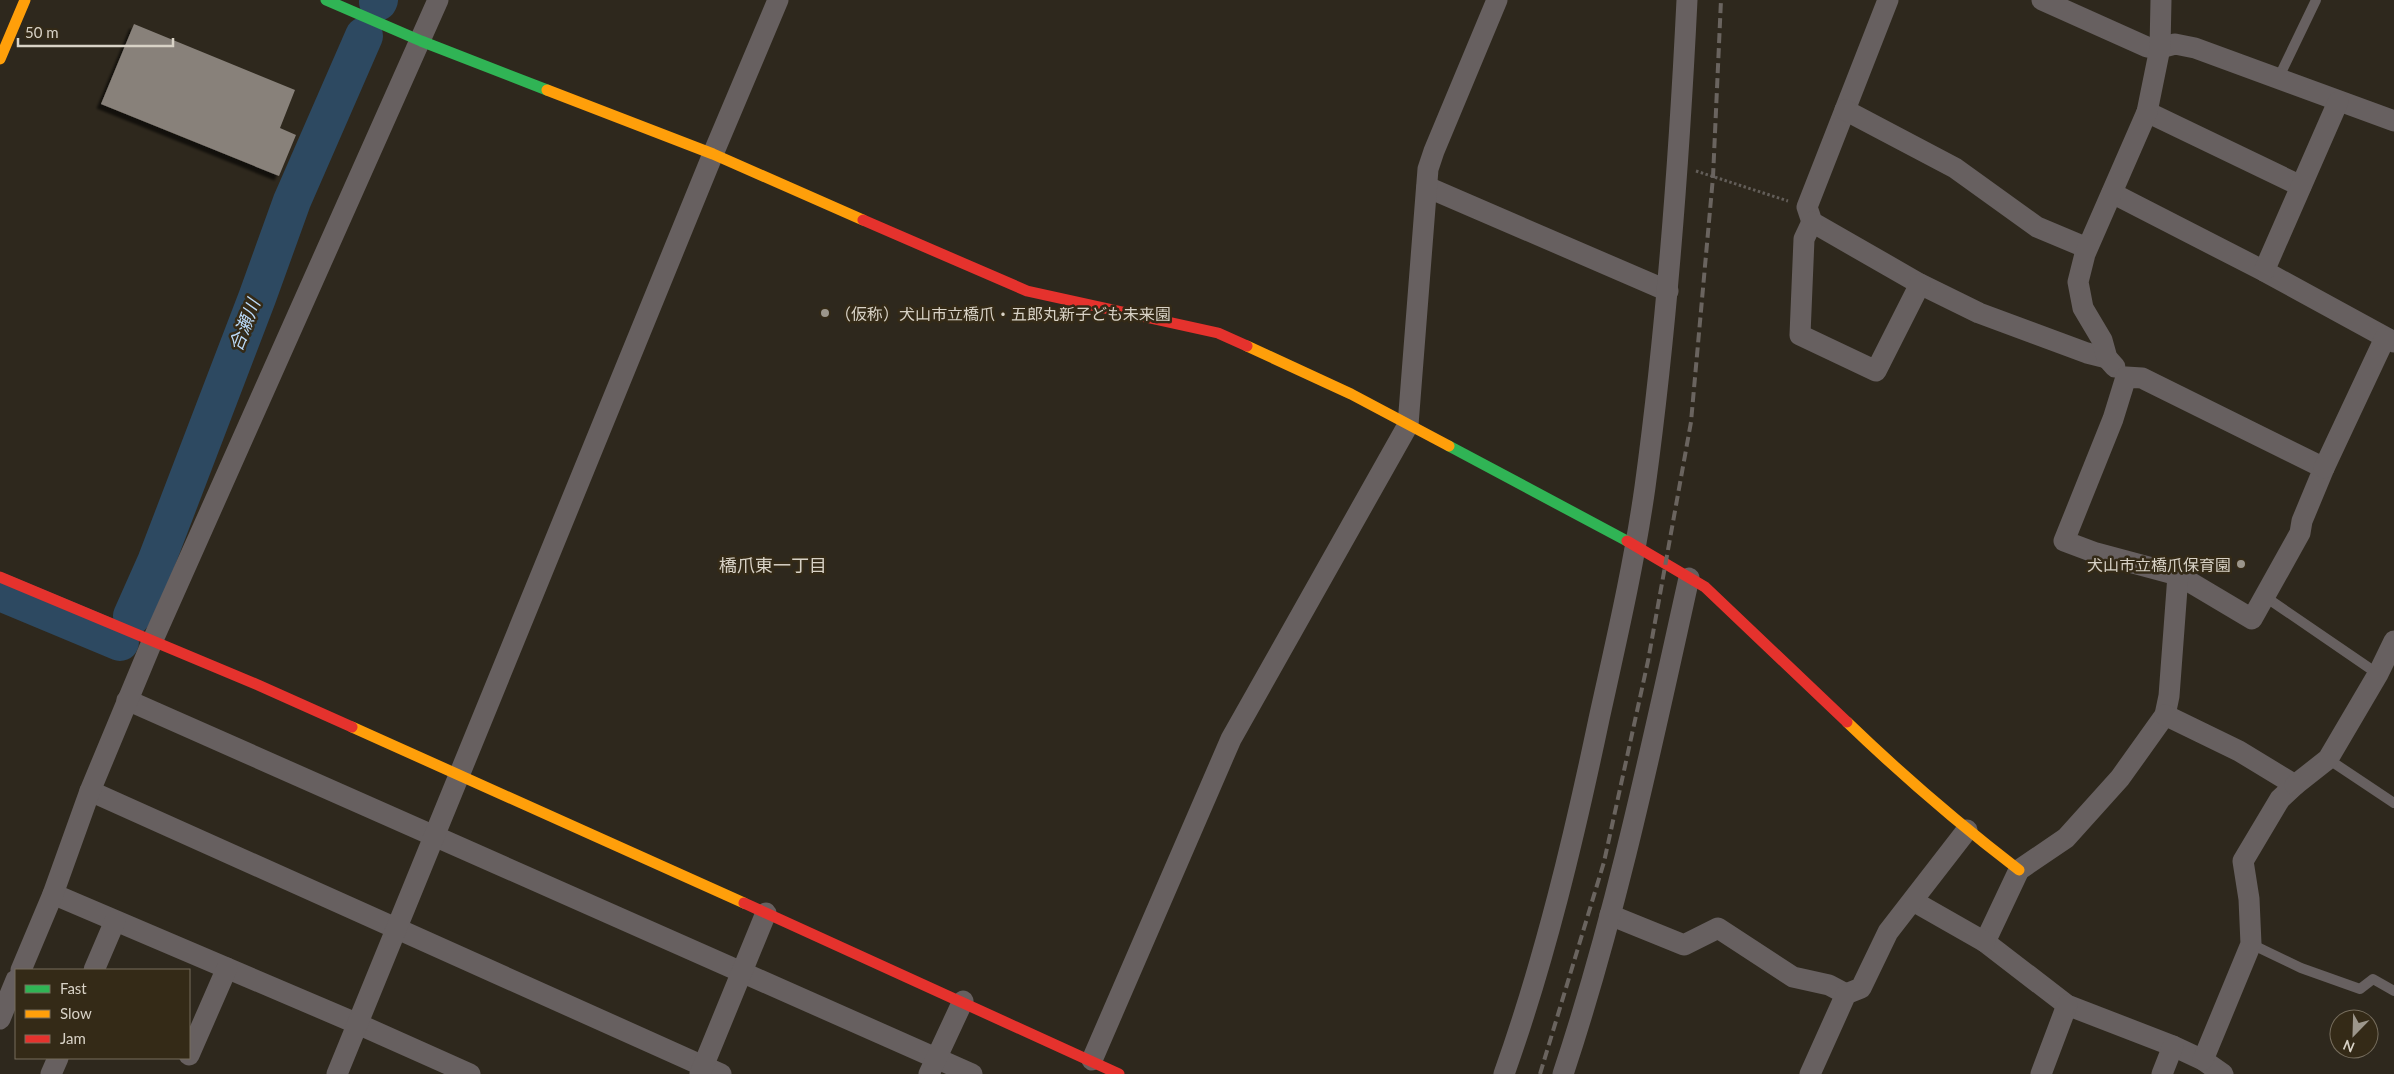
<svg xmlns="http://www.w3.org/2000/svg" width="2394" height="1074" font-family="Lato,'Noto Sans JP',sans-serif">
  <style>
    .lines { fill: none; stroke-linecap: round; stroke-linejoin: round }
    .river { stroke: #2d4961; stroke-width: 38 }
    .building { fill: #88817a; filter: url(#shadow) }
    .path { stroke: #635e59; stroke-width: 3; stroke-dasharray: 2.5 2.5; stroke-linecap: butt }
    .lane { stroke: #676060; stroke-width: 10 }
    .street { stroke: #676060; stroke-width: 21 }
    .fast { stroke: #30b455; stroke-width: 11 }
    .slow { stroke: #ff9f0a; stroke-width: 11 }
    .jam { stroke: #e5322d; stroke-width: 11 }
    .rail { stroke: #6a645f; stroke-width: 4; stroke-dasharray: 10 5; stroke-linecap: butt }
    .poi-dot { fill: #9c968b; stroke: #342a17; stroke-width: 2 }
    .labels { text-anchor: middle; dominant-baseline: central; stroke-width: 5; stroke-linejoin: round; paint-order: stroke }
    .poi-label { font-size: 16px; fill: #d8d2c6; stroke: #342a17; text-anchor: start }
    .water-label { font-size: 18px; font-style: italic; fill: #bbdaf9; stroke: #342a17 }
    .neighbourhood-label { font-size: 18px; fill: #d8d2c6; stroke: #342a17 }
  </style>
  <defs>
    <filter id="shadow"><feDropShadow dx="-4.5" dy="4.5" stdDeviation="1" flood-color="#0009"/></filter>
  </defs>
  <rect width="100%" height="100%" fill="#2e281d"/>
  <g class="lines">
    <!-- river -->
    <g class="river">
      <path d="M 378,2 L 379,0"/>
      <path d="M 0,592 L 120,642"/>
      <path d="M 132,616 L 156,562 L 257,298 L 292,201 L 364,36"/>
    </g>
  </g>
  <!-- building -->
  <path class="building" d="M 134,24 L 295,90 L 280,128 L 296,135 L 279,176 L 101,104 Z"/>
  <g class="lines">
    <!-- path -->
    <path class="path" d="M 1696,171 L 1788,201"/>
    <!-- lane -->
    <g class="lane">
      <path d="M 2278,79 L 2316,0"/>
      <path d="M 2264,596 L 2378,674"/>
      <path d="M 2328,759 L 2394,803"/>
      <path d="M 2251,944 L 2301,968 L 2360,989 L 2373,979 L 2394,991"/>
    </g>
    <!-- street -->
    <g class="street">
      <path d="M 1888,0 L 1807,207 L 1812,222 L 1920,284 L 1979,313 L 2087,353 L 2107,358"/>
      <path d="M 2042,0 L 2147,47 L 2160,48 L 2175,44 L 2195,48 L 2394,121"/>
      <path d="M 1845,110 L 1955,168 L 2037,227 L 2087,248"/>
      <path d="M 2147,112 L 2301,186"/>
      <path d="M 1427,187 L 1668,291"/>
      <path d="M 2112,193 L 2264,271 L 2394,342"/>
      <path d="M 1812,222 L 1804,239 L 1800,335 L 1876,371 L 1920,284"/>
      <path d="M 2264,271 L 2338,102"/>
      <path d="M 2115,367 L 2107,358 L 2102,340 L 2083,308 L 2078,282 L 2085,254 L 2147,112 L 2160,48 L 2161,0"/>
      <path d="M 2126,377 L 2142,378 L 2324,468 L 2302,521 L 2300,533 L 2252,619 L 2178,575 L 2096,553 L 2064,541 L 2113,419 Z"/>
      <path d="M 2324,468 L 2385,338"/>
      <path d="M 2178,575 L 2169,696 L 2165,715 L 2120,778 L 2066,838 L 2019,870 L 1985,942 L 2067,1005 L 2173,1046 L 2203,1060 L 2223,1074"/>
      <path d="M 127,700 L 972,1074"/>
      <path d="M 2165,715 L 2239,751 L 2295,785 L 2280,799 L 2243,861 L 2249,899 L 2251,944 L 2203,1060"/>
      <path d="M 2295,785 L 2328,759 L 2378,674 L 2394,641"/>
      <path d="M 90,791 L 721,1074"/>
      <path d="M 53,894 L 358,1024 L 470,1074"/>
      <path d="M 1913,901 L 1985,942"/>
      <path d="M 1610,915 L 1684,945 L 1718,928 L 1793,977 L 1829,985 L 1846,994"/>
      <path d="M 21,970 L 53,894 L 90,791 L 152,642 L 438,0"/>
      <path d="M 94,970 L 115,921"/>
      <path d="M 0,1019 L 16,980"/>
      <path d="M 189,1055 L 227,968"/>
      <path d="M 1092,1060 L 1231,739 L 1408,425 L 1428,169 L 1434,151 L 1497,0"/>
      <path d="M 51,1074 L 58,1058"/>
      <path d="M 337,1074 L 713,154 L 778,0"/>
      <path d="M 700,1074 L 766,913"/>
      <path d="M 929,1074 L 963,1001"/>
      <path d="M 1504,1074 C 1545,959 1574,838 1599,719 C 1616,642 1634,565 1645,487 C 1667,326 1679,163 1687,0"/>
      <path d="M 1563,1074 C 1617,912 1652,744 1689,578"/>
      <path d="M 1810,1074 L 1846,994 L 1861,988 L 1888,932 L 1967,830"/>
      <path d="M 2041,1074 L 2067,1005"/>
      <path d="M 2162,1074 L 2173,1046"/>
    </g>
    <!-- fast -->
    <g class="fast">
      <path d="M 326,0 L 421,41 L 547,90"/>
      <path d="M 1449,446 L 1627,541"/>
    </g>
    <!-- slow -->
    <g class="slow">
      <path d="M 0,59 L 25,0"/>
      <path d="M 547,90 L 713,154 L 863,220"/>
      <path d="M 1247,346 L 1351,394 L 1449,446"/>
      <path d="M 1847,722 C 1902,775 1959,824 2019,870"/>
      <path d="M 352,727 L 744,903"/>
    </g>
    <!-- jam -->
    <g class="jam">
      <path d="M 863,220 L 1027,291 L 1218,333 L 1247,346"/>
      <path d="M 1627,541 L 1705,587 L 1847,722"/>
      <path d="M 0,577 L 258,685 L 352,727"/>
      <path d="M 744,903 L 1119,1074"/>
    </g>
    <!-- rail -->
    <path class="rail" d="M 1540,1074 L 1604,862 L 1648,661 L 1691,422 L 1713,177 L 1721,0"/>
  </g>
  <!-- markers -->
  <g class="poi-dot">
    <circle cx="825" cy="313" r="5"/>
    <circle cx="2241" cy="564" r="5"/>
  </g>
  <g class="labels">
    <!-- poi labels -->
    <g class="poi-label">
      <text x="835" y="313">（仮称）犬山市立橋爪・五郎丸新子ども未来園</text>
      <text x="2231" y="564" text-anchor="end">犬山市立橋爪保育園</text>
    </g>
    <!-- water labels -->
    <g class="water-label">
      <text transform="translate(244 325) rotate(-69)">合瀬川</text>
    </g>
    <!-- neighbourhood labels -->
    <g class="neighbourhood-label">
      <text x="773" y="565">橋爪東一丁目</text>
    </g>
  </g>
  <!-- legend -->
  <rect x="15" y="969" width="175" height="90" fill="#342a17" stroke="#766d5d"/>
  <rect x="25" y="985" width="25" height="8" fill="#30b455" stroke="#766d5d"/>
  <text x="60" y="994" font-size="15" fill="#d8d2c6">Fast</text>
  <rect x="25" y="1010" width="25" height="8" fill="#ff9f0a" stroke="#766d5d"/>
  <text x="60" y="1019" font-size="15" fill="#d8d2c6">Slow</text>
  <rect x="25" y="1035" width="25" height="8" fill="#e5322d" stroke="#766d5d"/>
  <text x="60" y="1044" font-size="15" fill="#d8d2c6">Jam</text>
  <!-- north arrow -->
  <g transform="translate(2354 1034) rotate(203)"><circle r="24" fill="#342a17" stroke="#766d5d"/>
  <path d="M0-4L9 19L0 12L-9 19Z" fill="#9c968b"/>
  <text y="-8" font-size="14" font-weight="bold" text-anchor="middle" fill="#d8d2c6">N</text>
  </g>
  <!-- scale -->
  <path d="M18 38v8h155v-8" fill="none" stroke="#d8d2c6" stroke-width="2.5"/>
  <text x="25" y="38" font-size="15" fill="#d8d2c6" stroke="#342a17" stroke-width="4" paint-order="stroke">50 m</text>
</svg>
